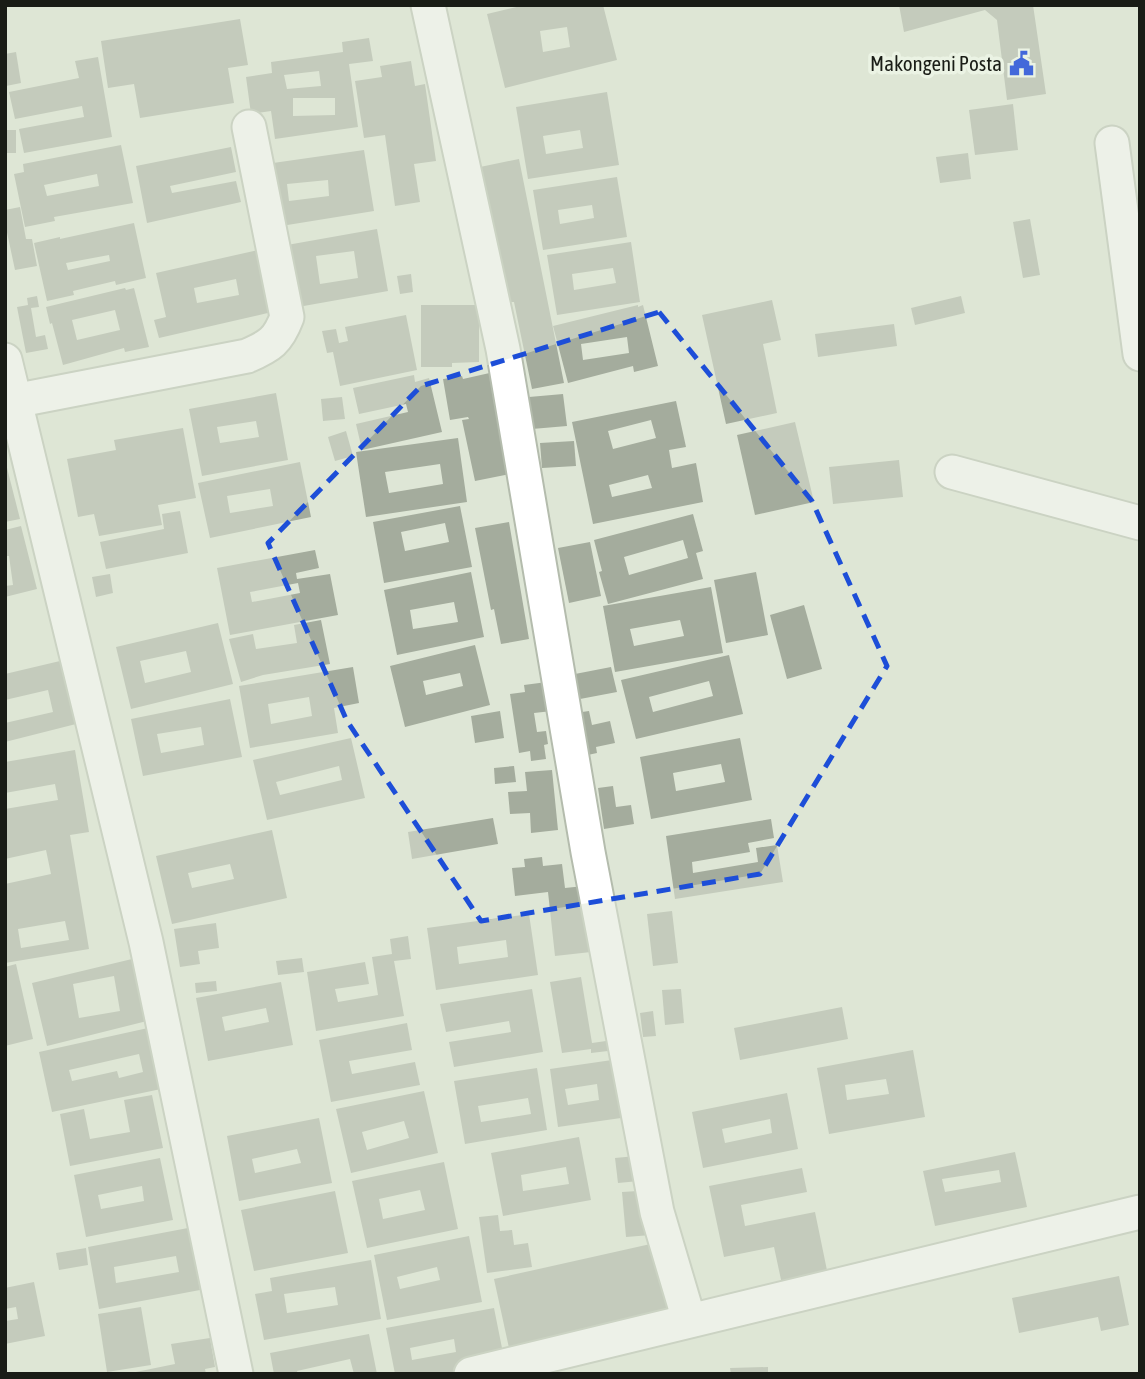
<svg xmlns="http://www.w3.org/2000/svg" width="1145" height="1379" font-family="'Asap Condensed',sans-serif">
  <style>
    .building { fill: #a4ac9d; fill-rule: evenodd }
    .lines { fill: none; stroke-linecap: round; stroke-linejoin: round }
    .minor-casing { stroke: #b4bcad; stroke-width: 37 }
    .minor { stroke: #fff; stroke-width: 33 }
    .marked { fill: none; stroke: #1d4ed8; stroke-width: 5; stroke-dasharray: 14 9; stroke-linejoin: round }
    .labels { text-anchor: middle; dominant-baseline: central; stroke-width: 7; stroke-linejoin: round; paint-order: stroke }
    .poi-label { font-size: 21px; fill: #191c16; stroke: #ebf3e4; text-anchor: end }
  </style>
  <rect width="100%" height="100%" fill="#dee6d6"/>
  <!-- building -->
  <g class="building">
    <path d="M 525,5 L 603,5 L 617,60 L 505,88 L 487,14 ZM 567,27 L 570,47 L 543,52 L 540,31 Z"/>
    <path d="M 899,5 L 1033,5 L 1046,94 L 1007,100 L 997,20 L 985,10 L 904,32 Z"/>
    <path d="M 240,19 L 248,65 L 228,68 L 234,103 L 140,118 L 134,84 L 108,88 L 101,41 Z"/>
    <path d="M 369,38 L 373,61 L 349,64 L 358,127 L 275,139 L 271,111 L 251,114 L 246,77 L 272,73 L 271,62 L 343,52 L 342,42 ZM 319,71 L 321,86 L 287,89 L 284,75 ZM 293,98 L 335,98 L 335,115 L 293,116 Z"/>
    <path d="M 16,52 L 21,83 L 6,86 L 5,54 Z"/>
    <path d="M 98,57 L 112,137 L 24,153 L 19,129 L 84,117 L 82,106 L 15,119 L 9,92 L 79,78 L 75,61 Z"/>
    <path d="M 411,61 L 415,86 L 425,84 L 436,161 L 414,164 L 420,202 L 395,206 L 385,135 L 364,138 L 355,81 L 382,77 L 380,66 Z"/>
    <path d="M 607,92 L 619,165 L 528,179 L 516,107 ZM 580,130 L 583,148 L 546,154 L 543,136 Z"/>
    <path d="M 1013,104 L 1018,150 L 975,155 L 969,110 Z"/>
    <rect x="5" y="130" width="11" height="23"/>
    <path d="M 121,145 L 133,203 L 54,217 L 55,221 L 25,227 L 14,174 L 24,172 L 23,164 ZM 97,174 L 99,186 L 47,196 L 44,185 Z"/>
    <path d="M 231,147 L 236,172 L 170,186 L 172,193 L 236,181 L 241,202 L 147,223 L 136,166 Z"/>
    <path d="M 364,150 L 374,211 L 275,227 L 266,164 ZM 328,180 L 329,196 L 289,201 L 287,184 Z"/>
    <path d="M 968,153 L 971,179 L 940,183 L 936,157 Z"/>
    <path d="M 519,159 L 564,383 L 532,389 L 514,302 L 509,302 L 480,167 Z"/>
    <path d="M 617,177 L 627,237 L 543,250 L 533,190 ZM 592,205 L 594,218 L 560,224 L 558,210 Z"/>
    <path d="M 20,207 L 26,239 L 32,239 L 37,266 L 15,270 L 5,223 L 5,210 Z"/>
    <path d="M 1030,219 L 1040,275 L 1023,278 L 1013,222 Z"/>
    <path d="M 134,223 L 146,278 L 116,285 L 115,281 L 73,291 L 74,295 L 47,301 L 34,243 L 60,237 L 60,239 ZM 109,255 L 110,261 L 68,270 L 66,263 Z"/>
    <path d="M 377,229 L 388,291 L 298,307 L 287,245 ZM 354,251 L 358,278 L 320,284 L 316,256 Z"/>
    <path d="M 631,242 L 640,302 L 557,315 L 547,255 ZM 613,268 L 616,283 L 574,290 L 572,274 Z"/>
    <path d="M 258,250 L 272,312 L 159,338 L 154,320 L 166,317 L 156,273 ZM 236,279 L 239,295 L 197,303 L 194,288 Z"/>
    <path d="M 411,274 L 413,292 L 400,294 L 397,276 Z"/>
    <path d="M 125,288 L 126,290 L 134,288 L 149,347 L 125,352 L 124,348 L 63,365 L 52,323 L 50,324 L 46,307 ZM 115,310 L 120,330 L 77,340 L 72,320 Z"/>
    <path d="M 37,296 L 39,307 L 31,308 L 36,337 L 45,335 L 48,349 L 26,353 L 17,307 L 28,305 L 27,298 Z"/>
    <path d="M 961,296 L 965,313 L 915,325 L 911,308 Z"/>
    <path d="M 772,300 L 781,340 L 763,344 L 777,413 L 726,424 L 702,315 Z"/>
    <path d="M 421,305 L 479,305 L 479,362 L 452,363 L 452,367 L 421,367 Z"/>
    <path d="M 638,305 L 638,307 L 643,305 L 658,366 L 634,372 L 633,366 L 568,383 L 553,326 ZM 627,337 L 629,353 L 583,360 L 581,344 Z"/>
    <path d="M 406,315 L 417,370 L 340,386 L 333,352 L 327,353 L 322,331 L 336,329 L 339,343 L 348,341 L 345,327 Z"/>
    <path d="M 894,324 L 897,346 L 818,357 L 815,334 Z"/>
    <path d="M 494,372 L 515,473 L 475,481 L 462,420 L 469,419 L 468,417 L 450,420 L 443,379 L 462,376 L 463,379 Z"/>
    <path d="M 414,375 L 415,382 L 429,378 L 442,432 L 362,450 L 356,424 L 408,412 L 406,404 L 359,414 L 353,388 Z"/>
    <path d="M 276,393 L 288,460 L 202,476 L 189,409 ZM 256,421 L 259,437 L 220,443 L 217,427 Z"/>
    <path d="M 563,394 L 567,426 L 532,429 L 529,397 Z"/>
    <path d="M 342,397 L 345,419 L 323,421 L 321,399 Z"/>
    <path d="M 676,401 L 686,447 L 669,450 L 672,468 L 696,463 L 703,502 L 593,524 L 572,422 ZM 651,420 L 656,438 L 613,449 L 608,431 ZM 648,475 L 652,488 L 612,497 L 609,485 Z"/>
    <path d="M 795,422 L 814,502 L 755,515 L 737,435 Z"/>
    <path d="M 183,428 L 196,498 L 158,505 L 162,525 L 99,536 L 94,514 L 78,517 L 67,459 L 116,450 L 114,440 Z"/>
    <path d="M 346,431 L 353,456 L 335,461 L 328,437 Z"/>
    <path d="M 458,438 L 467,502 L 366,517 L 356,452 ZM 440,464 L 443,484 L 389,493 L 385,472 Z"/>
    <path d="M 574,441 L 576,466 L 542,468 L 540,443 Z"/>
    <path d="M 5,460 L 20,519 L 5,522 Z"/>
    <path d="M 899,460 L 903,497 L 833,504 L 829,467 Z"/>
    <path d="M 300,462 L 311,517 L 210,538 L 198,483 ZM 270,489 L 273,506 L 230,513 L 227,496 Z"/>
    <path d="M 460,506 L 472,567 L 384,583 L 373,522 ZM 445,523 L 449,542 L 405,551 L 401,532 Z"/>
    <path d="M 180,511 L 188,553 L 106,569 L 100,542 L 164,529 L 162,514 Z"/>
    <path d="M 693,514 L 703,551 L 696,553 L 703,579 L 608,604 L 599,572 L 602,571 L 594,540 ZM 683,540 L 688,558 L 629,575 L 624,557 Z"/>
    <path d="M 509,522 L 529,639 L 501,644 L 494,609 L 491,610 L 475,528 Z"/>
    <path d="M 21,526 L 37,589 L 5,597 L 5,586 L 13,585 L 9,556 L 5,556 L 5,530 Z"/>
    <path d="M 590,542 L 601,596 L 569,603 L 558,548 Z"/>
    <path d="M 315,550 L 319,568 L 296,573 L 297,579 L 330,574 L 338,615 L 230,635 L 217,568 ZM 298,583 L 300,593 L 252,602 L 250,592 Z"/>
    <path d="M 471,572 L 484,637 L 397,655 L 384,590 ZM 454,602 L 458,622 L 413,629 L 410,610 Z"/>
    <path d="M 756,572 L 768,635 L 726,643 L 714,580 Z"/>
    <path d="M 110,574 L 113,593 L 96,597 L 92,577 Z"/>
    <path d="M 711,587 L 723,653 L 615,672 L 603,606 ZM 680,620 L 684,636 L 634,646 L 630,629 Z"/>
    <path d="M 804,605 L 822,669 L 787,679 L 770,615 Z"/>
    <path d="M 321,620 L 330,664 L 263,675 L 241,682 L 229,639 L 253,634 L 256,649 L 297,643 L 294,625 Z"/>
    <path d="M 218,623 L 233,684 L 131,709 L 116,647 ZM 186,651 L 191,672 L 145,683 L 140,661 Z"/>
    <path d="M 475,645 L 490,705 L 405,727 L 390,666 ZM 460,673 L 463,686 L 426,695 L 423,681 Z"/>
    <path d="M 729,655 L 743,714 L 636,739 L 621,680 ZM 709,681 L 713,696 L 653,712 L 649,697 Z"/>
    <path d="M 60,661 L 76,724 L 5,742 L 5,723 L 53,712 L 48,690 L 5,700 L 5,674 Z"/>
    <path d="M 353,667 L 359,703 L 334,708 L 338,733 L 250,748 L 239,686 ZM 309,697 L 312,716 L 271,724 L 268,704 Z"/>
    <path d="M 611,667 L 617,692 L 580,699 L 575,674 Z"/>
    <path d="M 547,682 L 552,711 L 534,713 L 537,732 L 546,731 L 548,744 L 544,745 L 546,759 L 531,761 L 530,751 L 519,753 L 510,694 L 525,692 L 524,685 Z"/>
    <path d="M 230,699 L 242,757 L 143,776 L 131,719 ZM 201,727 L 204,745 L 161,753 L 157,734 Z"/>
    <path d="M 500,711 L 504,738 L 475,743 L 471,716 Z"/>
    <path d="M 589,711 L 592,725 L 610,721 L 615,743 L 596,747 L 597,753 L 583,756 L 575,713 Z"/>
    <path d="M 351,738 L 365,798 L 267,820 L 253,760 ZM 339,766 L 342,780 L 280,795 L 276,782 Z"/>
    <path d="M 740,738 L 752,800 L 651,819 L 640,757 ZM 721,764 L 725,782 L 676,791 L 673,773 Z"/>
    <path d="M 75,750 L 89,832 L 70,835 L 89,949 L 5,963 L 5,884 L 51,874 L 46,850 L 5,859 L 5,809 L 58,800 L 55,784 L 5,793 L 5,762 ZM 65,921 L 69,940 L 21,948 L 18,929 Z"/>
    <path d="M 514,766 L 516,782 L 495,784 L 494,768 Z"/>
    <path d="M 552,770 L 558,830 L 531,833 L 530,813 L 510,814 L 508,792 L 527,791 L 525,772 Z"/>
    <path d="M 613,786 L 616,807 L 631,805 L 634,824 L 604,829 L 598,788 Z"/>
    <path d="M 493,818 L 498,844 L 412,859 L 408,832 Z"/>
    <path d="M 771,819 L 774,838 L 748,843 L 750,852 L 692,862 L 693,873 L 758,862 L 756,848 L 777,845 L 783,882 L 675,899 L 666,836 Z"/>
    <path d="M 272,830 L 287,898 L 172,924 L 156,856 ZM 230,864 L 234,879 L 192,888 L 188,873 Z"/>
    <path d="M 542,857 L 543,866 L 562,864 L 565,888 L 584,886 L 591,952 L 555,956 L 548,892 L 515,896 L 512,868 L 525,867 L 524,859 Z"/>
    <path d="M 672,911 L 678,963 L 653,966 L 647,914 Z"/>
    <path d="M 529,914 L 538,975 L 436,990 L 427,928 ZM 506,940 L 508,957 L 459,964 L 457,947 Z"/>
    <path d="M 216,923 L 219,948 L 198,951 L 200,964 L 180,967 L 174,929 Z"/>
    <path d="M 408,936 L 411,959 L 394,961 L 404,1016 L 316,1031 L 307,972 L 365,962 L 369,984 L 335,989 L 338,1002 L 378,995 L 372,957 L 392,954 L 390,939 Z"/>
    <path d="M 302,958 L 304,972 L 278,975 L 276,961 Z"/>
    <path d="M 132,959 L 147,1021 L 47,1046 L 32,983 ZM 114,976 L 120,1011 L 79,1018 L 73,984 Z"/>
    <path d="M 16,964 L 33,1039 L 5,1046 L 5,967 Z"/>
    <path d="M 581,977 L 592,1043 L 606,1041 L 608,1051 L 591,1053 L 591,1049 L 562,1053 L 550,982 Z"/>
    <path d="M 216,981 L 217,991 L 196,993 L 195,983 Z"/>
    <path d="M 281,982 L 293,1045 L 208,1061 L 196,998 ZM 266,1008 L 269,1022 L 225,1031 L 222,1017 Z"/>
    <path d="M 532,989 L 543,1052 L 454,1067 L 449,1042 L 511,1032 L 509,1021 L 446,1032 L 440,1004 Z"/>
    <path d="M 681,989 L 684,1023 L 665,1025 L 662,990 Z"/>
    <path d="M 842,1007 L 848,1039 L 740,1060 L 734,1028 Z"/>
    <path d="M 653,1011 L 656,1036 L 643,1037 L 640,1013 Z"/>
    <path d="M 407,1023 L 412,1050 L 349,1061 L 352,1074 L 415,1062 L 420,1085 L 331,1102 L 319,1040 Z"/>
    <path d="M 148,1028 L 161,1089 L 52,1112 L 39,1052 ZM 139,1054 L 143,1072 L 119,1078 L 117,1071 L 72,1081 L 69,1070 Z"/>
    <path d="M 913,1050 L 925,1117 L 829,1134 L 817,1068 ZM 886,1079 L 889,1094 L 847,1100 L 845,1085 Z"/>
    <path d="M 612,1060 L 621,1118 L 558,1127 L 550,1069 ZM 597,1084 L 599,1100 L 568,1105 L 565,1089 Z"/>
    <path d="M 537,1068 L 547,1130 L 465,1144 L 454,1081 ZM 528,1098 L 531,1114 L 481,1122 L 478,1106 Z"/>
    <path d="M 424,1091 L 438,1153 L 351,1173 L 336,1109 ZM 404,1121 L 409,1138 L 367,1150 L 362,1132 Z"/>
    <path d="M 787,1093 L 798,1149 L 703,1168 L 692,1112 ZM 770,1119 L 772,1133 L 725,1143 L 722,1129 Z"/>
    <path d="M 152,1095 L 163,1148 L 70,1166 L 60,1114 L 84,1109 L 90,1139 L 130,1132 L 124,1100 Z"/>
    <path d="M 319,1118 L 332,1183 L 239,1201 L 227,1136 ZM 297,1149 L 301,1163 L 255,1173 L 252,1159 Z"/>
    <path d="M 579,1137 L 591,1200 L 503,1216 L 491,1153 ZM 566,1167 L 569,1184 L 523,1191 L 521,1175 Z"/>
    <path d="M 1015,1152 L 1027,1207 L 935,1226 L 923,1171 ZM 999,1170 L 1001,1182 L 945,1192 L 942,1179 Z"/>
    <path d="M 636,1156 L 639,1181 L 618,1183 L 615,1158 Z"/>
    <path d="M 160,1158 L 173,1220 L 86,1237 L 74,1175 ZM 142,1186 L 144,1201 L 101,1209 L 98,1195 Z"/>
    <path d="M 444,1162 L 458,1229 L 367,1248 L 352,1181 ZM 420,1190 L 425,1210 L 383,1219 L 379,1199 Z"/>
    <path d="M 802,1168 L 807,1192 L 741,1205 L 745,1226 L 815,1212 L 829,1280 L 783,1289 L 774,1247 L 724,1257 L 709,1186 Z"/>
    <path d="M 335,1191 L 348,1253 L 254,1271 L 241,1210 Z"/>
    <path d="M 638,1191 L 651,1235 L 626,1237 L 622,1192 Z"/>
    <path d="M 498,1215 L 500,1231 L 512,1230 L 514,1245 L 528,1243 L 532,1267 L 487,1273 L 479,1217 Z"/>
    <path d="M 188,1228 L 200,1290 L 99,1309 L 88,1247 ZM 176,1256 L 179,1272 L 116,1283 L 114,1267 Z"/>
    <path d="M 469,1236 L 482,1302 L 387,1320 L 374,1255 ZM 437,1267 L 440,1280 L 400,1289 L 397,1277 Z"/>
    <path d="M 655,1243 L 670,1312 L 509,1348 L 494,1279 Z"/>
    <path d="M 86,1248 L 88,1265 L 59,1270 L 56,1253 Z"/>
    <path d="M 371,1260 L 381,1319 L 264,1340 L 255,1294 L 272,1291 L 270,1278 ZM 335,1287 L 338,1305 L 287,1313 L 284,1294 Z"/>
    <path d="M 1119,1276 L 1129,1325 L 1101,1331 L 1098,1317 L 1019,1333 L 1012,1298 Z"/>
    <path d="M 34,1282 L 45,1336 L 5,1344 L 5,1321 L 18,1319 L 16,1307 L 5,1309 L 5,1288 Z"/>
    <path d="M 141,1307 L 151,1365 L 107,1372 L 98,1314 Z"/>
    <path d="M 494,1308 L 506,1368 L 477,1374 L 395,1374 L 386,1328 ZM 454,1339 L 456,1352 L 412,1360 L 410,1348 Z"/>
    <path d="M 369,1334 L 377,1374 L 354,1374 L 350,1359 L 297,1371 L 298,1374 L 274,1374 L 270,1353 Z"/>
    <path d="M 210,1338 L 215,1367 L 205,1369 L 206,1374 L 126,1374 L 175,1364 L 171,1344 Z"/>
    <path d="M 768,1367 L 768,1374 L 731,1374 L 730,1368 Z"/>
  </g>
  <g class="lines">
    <defs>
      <g id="minor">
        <path d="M 428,5 L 503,349 L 588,852 L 657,1212 L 689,1320"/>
        <path d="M 1112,143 L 1140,354"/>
        <path d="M 5,360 L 146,942 L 236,1374"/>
        <path d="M 14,401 L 247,356 C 270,346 278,341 287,317 L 249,127"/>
        <path d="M 952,472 L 1140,523"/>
        <path d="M 471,1374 L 1140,1212"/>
      </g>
    </defs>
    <!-- minor casing -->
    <use href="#minor" class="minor-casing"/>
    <!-- minor -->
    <use href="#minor" class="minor"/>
  </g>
  <!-- marked area -->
  <path d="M0 0H1145V1379H0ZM 659,312 L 812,501 L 887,666 L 760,874 L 481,921 L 347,721 L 268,543 L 421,386 Z" fill="#dee6d6" fill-opacity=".55" fill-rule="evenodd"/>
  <path class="marked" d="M 659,312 L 812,501 L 887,666 L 760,874 L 481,921 L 347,721 L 268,543 L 421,386 Z"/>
  <!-- icons -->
  <defs>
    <symbol id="civic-bare" viewBox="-9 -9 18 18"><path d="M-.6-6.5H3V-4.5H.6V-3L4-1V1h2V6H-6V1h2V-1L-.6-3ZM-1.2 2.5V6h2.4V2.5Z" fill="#4368da" stroke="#ebf3e4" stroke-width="2.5" paint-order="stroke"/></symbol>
  </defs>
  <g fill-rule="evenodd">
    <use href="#civic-bare" x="1004" y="46" width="35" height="35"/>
  </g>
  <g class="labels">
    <!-- poi labels -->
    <g class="poi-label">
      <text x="1002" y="63">Makongeni Posta</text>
    </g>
  </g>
  <!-- border -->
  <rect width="1145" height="1379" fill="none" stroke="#191c16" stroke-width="14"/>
</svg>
